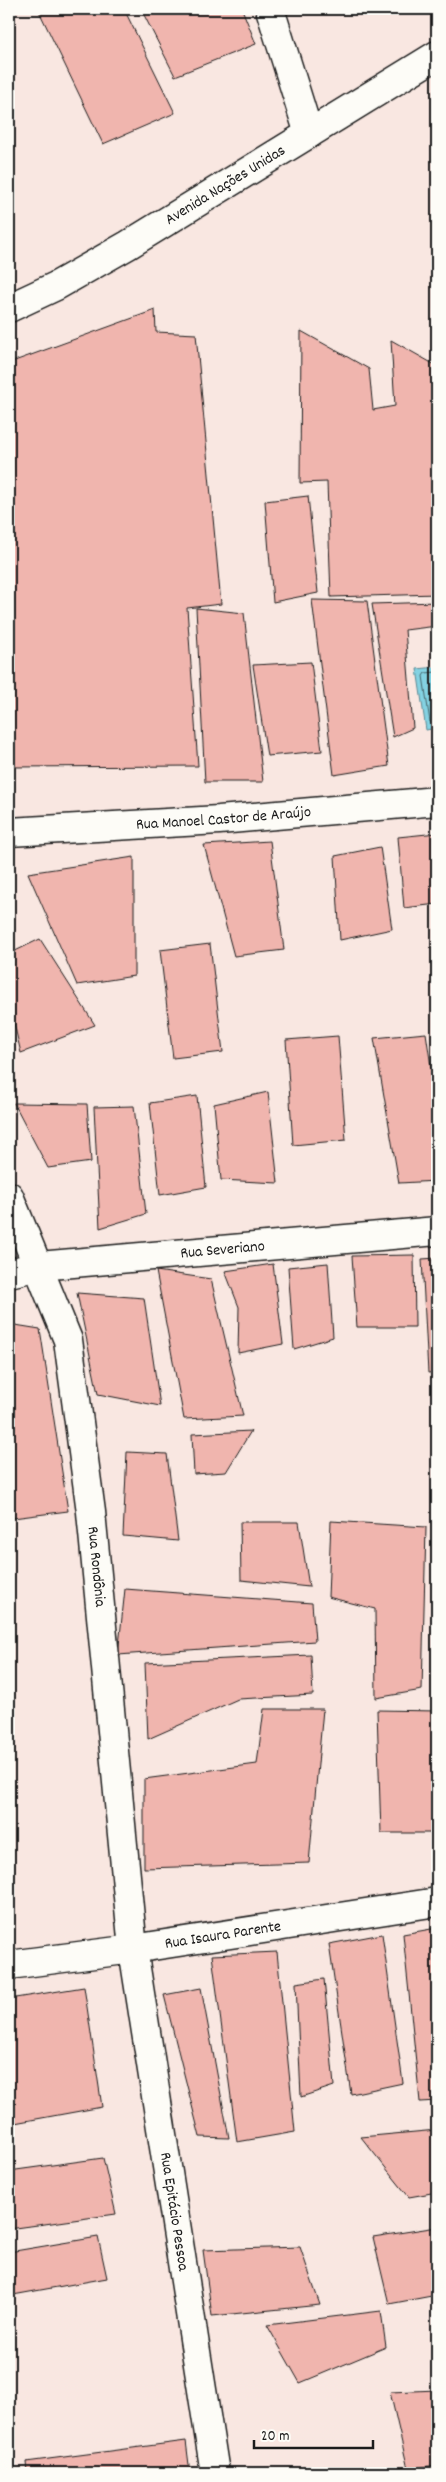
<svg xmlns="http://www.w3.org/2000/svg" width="446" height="2482" font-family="Dekko,sans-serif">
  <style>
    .water { fill: #84d2e2; stroke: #5a8993 }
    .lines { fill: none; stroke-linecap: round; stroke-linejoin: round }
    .shore { stroke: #46656b; stroke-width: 1 }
    .building { fill: #f0b5ae; stroke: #1c1c1c }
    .minor-casing { stroke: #1c1c1c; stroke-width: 31 }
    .minor { stroke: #fdfcf7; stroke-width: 28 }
    .labels { text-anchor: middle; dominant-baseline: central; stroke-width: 4; stroke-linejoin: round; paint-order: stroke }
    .street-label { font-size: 16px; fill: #1c1c1c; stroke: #fdfcf7 }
  </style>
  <rect width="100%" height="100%" fill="#f9e7e1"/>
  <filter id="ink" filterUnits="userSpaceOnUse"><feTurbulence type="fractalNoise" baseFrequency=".02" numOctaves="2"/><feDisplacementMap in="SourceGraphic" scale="10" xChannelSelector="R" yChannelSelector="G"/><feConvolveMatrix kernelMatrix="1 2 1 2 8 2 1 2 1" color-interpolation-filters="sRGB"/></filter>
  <g filter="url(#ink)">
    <!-- water -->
    <path class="water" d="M 437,667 L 437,728 L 426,730 L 417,669 Z"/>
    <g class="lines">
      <!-- shore -->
      <path class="shore" d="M 437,672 L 425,673 L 423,676 L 430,722 L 437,724"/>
    </g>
    <!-- building -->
    <g class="building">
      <path d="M 38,9 L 124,9 L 175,113 L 103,144 Z"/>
      <path d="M 141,9 L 242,9 L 256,44 L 175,76 Z"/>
      <path d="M 155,310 L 156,332 L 196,334 L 221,604 L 187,608 L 198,766 L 9,767 L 9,363 Z"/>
      <path d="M 301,331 L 369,369 L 373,410 L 395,406 L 391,340 L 437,366 L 437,594 L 331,597 L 327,482 L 300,483 Z"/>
      <path d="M 308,496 L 318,593 L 273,602 L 265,501 Z"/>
      <path d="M 312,600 L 367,601 L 389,766 L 334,775 Z"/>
      <path d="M 437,602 L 437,626 L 405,630 L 413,728 L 393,737 L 372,604 Z"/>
      <path d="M 196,608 L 244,613 L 263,782 L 205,782 Z"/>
      <path d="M 311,662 L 322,751 L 267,756 L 253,665 Z"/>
      <path d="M 437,833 L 437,904 L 404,908 L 398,837 Z"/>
      <path d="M 270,841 L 284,950 L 234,956 L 204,845 Z"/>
      <path d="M 380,847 L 392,929 L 340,940 L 335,856 Z"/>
      <path d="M 134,857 L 134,976 L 77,985 L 28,873 Z"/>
      <path d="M 40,939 L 95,1025 L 21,1053 L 9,1002 L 9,954 Z"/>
      <path d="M 210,944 L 223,1052 L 173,1058 L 160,950 Z"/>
      <path d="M 426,1033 L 437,1107 L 437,1181 L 399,1183 L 374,1038 Z"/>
      <path d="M 338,1036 L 346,1140 L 293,1145 L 286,1040 Z"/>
      <path d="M 268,1092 L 278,1183 L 221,1180 L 214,1104 Z"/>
      <path d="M 197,1096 L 206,1187 L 160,1195 L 150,1103 Z"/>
      <path d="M 14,1103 L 87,1104 L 91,1162 L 48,1168 Z"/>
      <path d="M 134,1106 L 146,1214 L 100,1228 L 94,1107 Z"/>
      <path d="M 414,1255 L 415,1327 L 357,1327 L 352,1256 Z"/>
      <path d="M 437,1258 L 437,1372 L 428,1373 L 422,1259 Z"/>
      <path d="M 328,1263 L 333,1337 L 294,1349 L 288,1267 Z"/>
      <path d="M 273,1264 L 283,1344 L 238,1353 L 239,1307 L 225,1271 Z"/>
      <path d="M 156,1271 L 211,1279 L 243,1416 L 184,1419 Z"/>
      <path d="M 77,1293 L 144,1298 L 160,1406 L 98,1394 Z"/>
      <path d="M 9,1324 L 40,1329 L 68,1511 L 13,1518 L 9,1459 Z"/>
      <path d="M 251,1431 L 226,1472 L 194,1474 L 192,1434 Z"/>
      <path d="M 127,1452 L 167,1454 L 178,1541 L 123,1536 Z"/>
      <path d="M 331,1521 L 426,1527 L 422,1690 L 376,1698 L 375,1609 L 328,1597 Z"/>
      <path d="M 240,1522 L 299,1522 L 309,1587 L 241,1580 Z"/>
      <path d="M 125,1589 L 312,1603 L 315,1641 L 118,1655 Z"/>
      <path d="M 311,1655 L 313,1695 L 238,1699 L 148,1739 L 145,1663 Z"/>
      <path d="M 264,1709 L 323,1709 L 309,1863 L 144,1868 L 144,1779 L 257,1764 Z"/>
      <path d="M 377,1710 L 437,1711 L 437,1833 L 381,1833 Z"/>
      <path d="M 437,1928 L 437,2101 L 420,2102 L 403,1934 Z"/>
      <path d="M 382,1934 L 403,2083 L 351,2094 L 329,1944 Z"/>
      <path d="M 277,1952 L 295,2132 L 237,2142 L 212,1955 Z"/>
      <path d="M 324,1979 L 334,2086 L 301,2097 L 296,1983 Z"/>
      <path d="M 84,1987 L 102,2107 L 9,2124 L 9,1999 Z"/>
      <path d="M 201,1988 L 229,2138 L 200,2137 L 164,1995 Z"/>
      <path d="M 437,2130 L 437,2192 L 409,2197 L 361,2137 Z"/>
      <path d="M 103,2158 L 116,2214 L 9,2229 L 9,2171 Z"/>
      <path d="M 437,2227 L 437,2295 L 389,2304 L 373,2237 Z"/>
      <path d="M 98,2237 L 107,2278 L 13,2295 L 9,2282 L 9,2252 Z"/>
      <path d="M 300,2247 L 320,2305 L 212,2316 L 203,2250 Z"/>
      <path d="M 381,2311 L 386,2347 L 300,2383 L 267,2325 Z"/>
      <path d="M 437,2390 L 437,2465 L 408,2469 L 390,2392 Z"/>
      <path d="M 186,2441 L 190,2473 L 27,2473 L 26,2462 Z"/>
    </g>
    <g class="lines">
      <defs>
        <g id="minor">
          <path d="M 270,9 L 309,134"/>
          <path id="s1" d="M 9,308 L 56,286 L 128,245 L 437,55"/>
          <path id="s2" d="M 9,832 L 219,820 L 437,801"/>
          <path id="s3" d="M 9,1196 L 68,1340 L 91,1512 L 133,1949 L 215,2473"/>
          <path id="s4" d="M 9,1273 L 39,1266 L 437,1231"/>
          <path id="s5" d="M 9,1965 L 133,1949 L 437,1902"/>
        </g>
      </defs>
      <!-- minor casing -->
      <use href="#minor" class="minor-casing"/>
      <!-- minor -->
      <use href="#minor" class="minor"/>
    </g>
  </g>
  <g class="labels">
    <!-- street labels -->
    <g class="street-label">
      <text stroke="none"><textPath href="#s1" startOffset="249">Avenida Nações Unidas</textPath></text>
      <text stroke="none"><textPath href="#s2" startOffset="215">Rua Manoel Castor de Araújo</textPath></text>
      <text stroke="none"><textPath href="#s4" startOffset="215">Rua Severiano</textPath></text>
      <text stroke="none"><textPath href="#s3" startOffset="384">Rua Rondônia</textPath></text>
      <text stroke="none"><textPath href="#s5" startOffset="216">Rua Isaura Parente</textPath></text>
      <text stroke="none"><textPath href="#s3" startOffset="1034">Rua Epitácio Pessoa</textPath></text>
    </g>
  </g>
  <!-- margin -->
  <rect width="446" height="2482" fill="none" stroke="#fdfcf7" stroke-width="30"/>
  <rect x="15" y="15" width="416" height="2452" fill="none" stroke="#1c1c1c" stroke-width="2" filter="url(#ink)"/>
  <!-- scale -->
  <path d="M254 2440v8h119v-8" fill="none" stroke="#1c1c1c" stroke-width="2.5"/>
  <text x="261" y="2440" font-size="15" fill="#1c1c1c" stroke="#fdfcf7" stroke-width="4" paint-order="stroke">20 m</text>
</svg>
